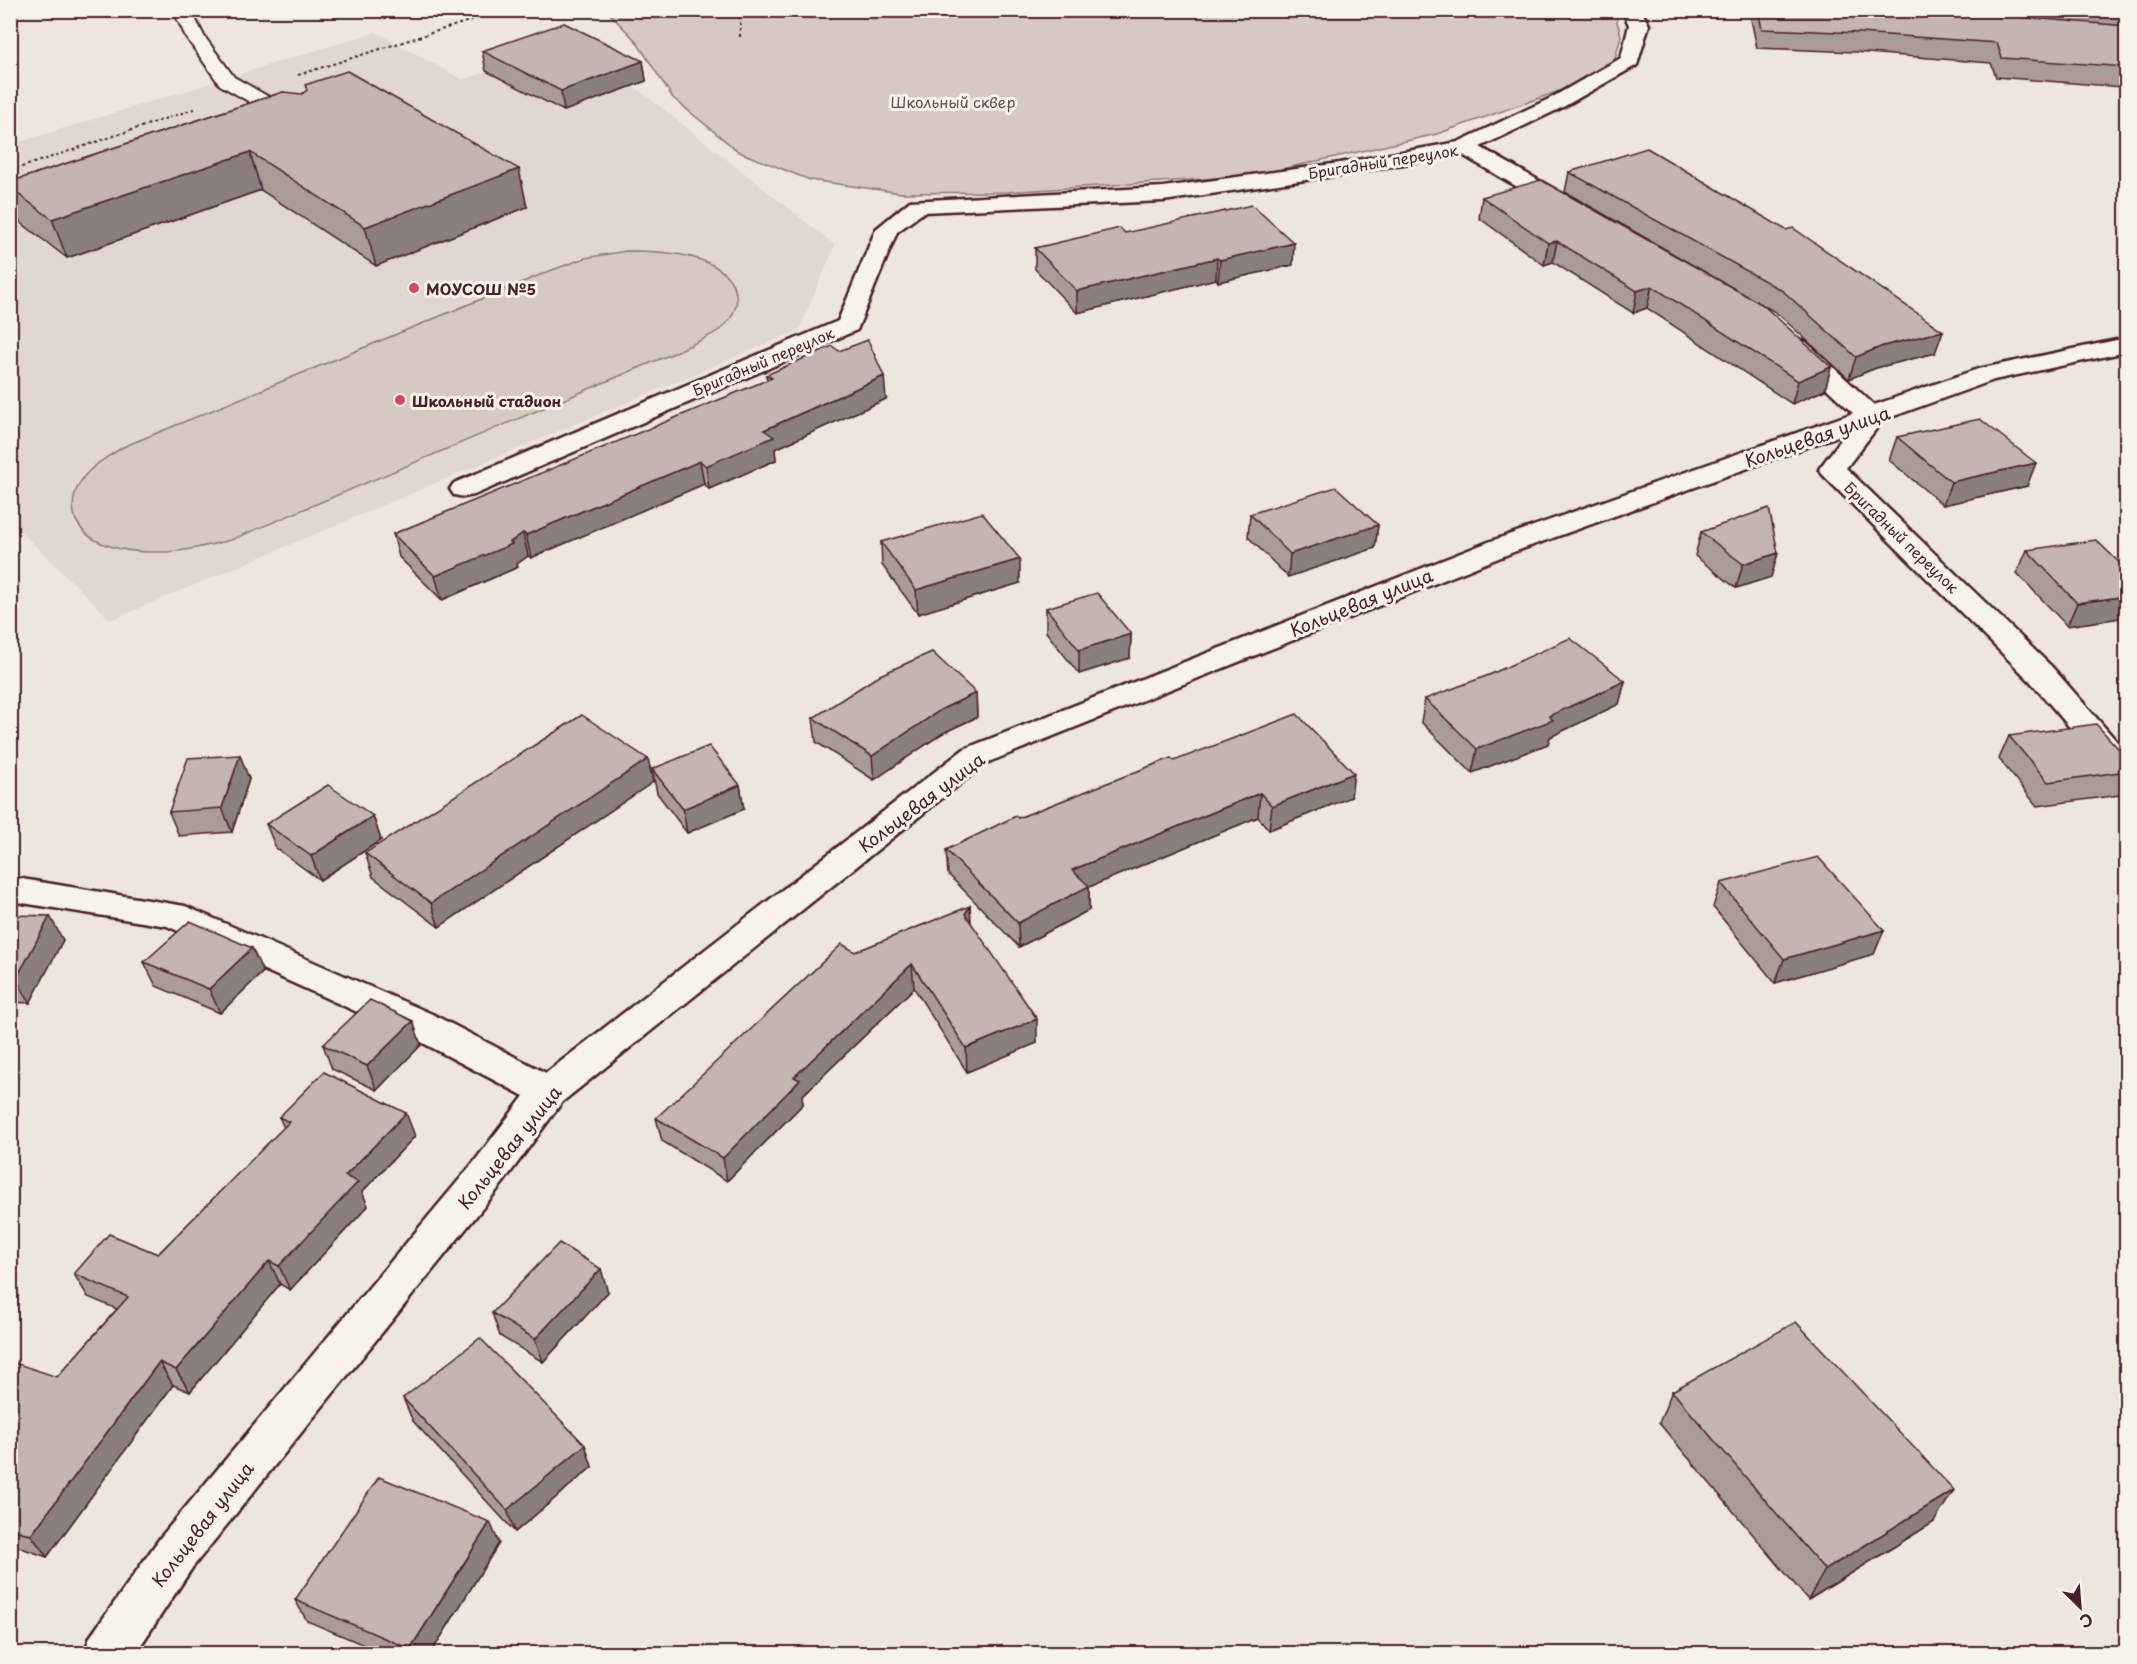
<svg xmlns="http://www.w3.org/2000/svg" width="2137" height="1664" font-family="'Playpen Sans',sans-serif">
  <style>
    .built { fill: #e0d7d0 }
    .green { fill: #d5c9c2; stroke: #907476; stroke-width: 1.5 }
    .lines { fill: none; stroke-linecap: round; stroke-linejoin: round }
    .service-casing { stroke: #4a1f2b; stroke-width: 4 }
    .minor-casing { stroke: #4a1f2b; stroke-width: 5 }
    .path { stroke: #4a1f2b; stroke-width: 2; stroke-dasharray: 3 3; stroke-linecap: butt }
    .service { fill: #f7f3e8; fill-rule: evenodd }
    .minor { fill: #f7f3e8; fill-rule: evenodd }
    .wall { fill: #a99c97; stroke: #4a1f2b; stroke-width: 1.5 }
    .shaded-wall { fill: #897f7b; stroke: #4a1f2b; stroke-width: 1.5 }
    .building { fill: #c4b5b0; stroke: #4a1f2b; stroke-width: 1.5 }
    .poi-dot { fill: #d1495b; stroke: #f7f3e8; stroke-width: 2 }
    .labels { text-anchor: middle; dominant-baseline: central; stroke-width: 6; stroke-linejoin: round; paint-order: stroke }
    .far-park-label { font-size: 15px; fill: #6d4a51; stroke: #f7f3e8 }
    .far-street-label { font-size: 15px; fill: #4a1f2b; stroke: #f7f3e8 }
    .far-poi-label { font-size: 15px; font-weight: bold; fill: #4a1f2b; stroke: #f7f3e8; text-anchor: start }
    .street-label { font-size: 18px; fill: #4a1f2b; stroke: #f7f3e8 }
  </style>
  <rect width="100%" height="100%" fill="#ece6dd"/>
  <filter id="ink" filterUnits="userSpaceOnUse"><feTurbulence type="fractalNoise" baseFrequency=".0167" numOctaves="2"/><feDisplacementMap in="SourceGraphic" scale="12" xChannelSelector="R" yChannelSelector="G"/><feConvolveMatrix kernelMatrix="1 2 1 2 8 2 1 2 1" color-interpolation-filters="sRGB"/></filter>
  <g filter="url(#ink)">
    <!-- built -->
    <path class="built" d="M 376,32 L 463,80 L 567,43 L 646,81 L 634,86 L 835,245 L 799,330 L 111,620 L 11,522 L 10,145 Z"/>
    <!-- green -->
    <g class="green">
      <path d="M 1614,10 L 1621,36 L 1614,62 L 1568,88 L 1437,134 L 1251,176 L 1005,192 L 901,193 L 810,180 L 739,152 L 673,98 L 636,41 L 607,11 Z"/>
      <path d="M 626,251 C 658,251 723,252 735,290 C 740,303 733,318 723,327 C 710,338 689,345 674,353 L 231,540 C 206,546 180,553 154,552 C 135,552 112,549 95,540 C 66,523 68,493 89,471 C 99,461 112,454 123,447 L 547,272 L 585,258 Z"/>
    </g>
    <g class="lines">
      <defs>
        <path id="service" d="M 173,10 L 191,10 L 204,36 L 234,77 L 304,117 L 307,121 L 304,125 L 290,125 L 220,85 L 186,37 Z"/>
        <g id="minor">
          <path d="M 1622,10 L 1641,10 L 1649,25 L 1637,65 L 1563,107 L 1480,147 L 1575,201 L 1578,206 L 1575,211 L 1567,213 L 1559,211 L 1461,154 L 1340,175 L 1163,201 L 924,212 L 897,232 L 857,330 L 474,495 L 464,497 L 454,495 L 450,489 L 454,483 L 838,321 L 876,229 L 910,201 L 1163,187 L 1340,163 L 1458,142 L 1549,99 L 1621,58 L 1629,25 Z"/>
          <path d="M 2126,338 L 2126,352 L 1994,380 L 1883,420 L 1846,468 L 2052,667 L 2126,752 L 2126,783 L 2115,780 L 2030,681 L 1823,475 L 1819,469 L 1846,433 L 1511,553 L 986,763 L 562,1102 L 502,1184 L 192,1568 L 135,1654 L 84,1654 L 90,1637 L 160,1538 L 474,1162 L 524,1096 L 406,1034 L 167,926 L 10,901 L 10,877 L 185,906 L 432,1014 L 546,1073 L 964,749 L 1491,541 L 1853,413 L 1788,352 L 1785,347 L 1788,342 L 1797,340 L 1806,342 L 1874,405 L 1978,369 Z"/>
        </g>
      </defs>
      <!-- service casing -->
      <use href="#service" class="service-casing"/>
      <!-- minor casing -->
      <use href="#minor" class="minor-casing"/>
      <!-- path -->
      <g class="path">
        <path d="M 740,10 L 740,39"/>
        <path d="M 298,75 L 504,10"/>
        <path d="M 10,171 L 197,108"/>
      </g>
      <!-- service -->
      <use href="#service" class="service"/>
      <!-- minor -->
      <use href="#minor" class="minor"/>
    </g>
    <!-- wall -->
    <g class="wall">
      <path d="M 1749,10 L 2127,10 L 2127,81 L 2126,81 L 2123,87 L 1996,77 L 1991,63 L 1855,52 L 1757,48 Z"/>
      <path d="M 482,51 L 643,61 L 646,81 L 564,111 L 486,71 Z"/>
      <path d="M 283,92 L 527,207 L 376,266 L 261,190 L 67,258 L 20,222 L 10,197 L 10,182 Z"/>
      <path d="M 1569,172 L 1935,353 L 1876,368 L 1849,379 L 1777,313 L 1565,192 Z"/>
      <path d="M 1482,197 L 1831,367 L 1825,390 L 1792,404 L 1647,308 L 1633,313 L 1553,262 L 1544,265 L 1479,218 Z"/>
      <path d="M 1125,233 L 1293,265 L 1218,282 L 1216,279 L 1077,313 L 1035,269 L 1035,248 Z"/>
      <path d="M 766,375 L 886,399 L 775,449 L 776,460 L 709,489 L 704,484 L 531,558 L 528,556 L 517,564 L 518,567 L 442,600 L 399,557 L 393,534 L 767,381 Z"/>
      <path d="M 1897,437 L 2027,486 L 1943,505 L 1889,460 Z"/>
      <path d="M 1250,514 L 1378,525 L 1375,548 L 1288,577 L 1248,537 Z"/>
      <path d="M 1701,532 L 1778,553 L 1771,577 L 1736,588 L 1695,556 Z"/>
      <path d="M 881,542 L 1020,583 L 918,614 L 882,565 Z"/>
      <path d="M 2027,550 L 2127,570 L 2067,626 L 2017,573 Z"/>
      <path d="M 1046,608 L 1131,634 L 1130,658 L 1079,674 L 1046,632 Z"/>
      <path d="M 1625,681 L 1619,704 L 1550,737 L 1548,744 L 1472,773 L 1421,722 L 1425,699 Z"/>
      <path d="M 976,693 L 977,717 L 943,733 L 874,780 L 816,742 L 813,718 Z"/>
      <path d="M 2127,730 L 2127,750 L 2120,742 Z"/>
      <path d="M 2009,736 L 2127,758 L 2127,794 L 2037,806 L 1999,759 Z"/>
      <path d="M 648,759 L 653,782 L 439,927 L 373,877 L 365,853 Z"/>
      <path d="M 1174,761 L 1351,797 L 1269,830 L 1258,817 L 1089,887 L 1089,910 L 1019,947 L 948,874 L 946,850 L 1018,818 Z"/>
      <path d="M 652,769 L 740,785 L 744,809 L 687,833 L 657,793 Z"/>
      <path d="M 249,779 L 232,832 L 179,836 L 169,812 Z"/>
      <path d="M 373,816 L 381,840 L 320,880 L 276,848 L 266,824 Z"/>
      <path d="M 1721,883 L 1884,930 L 1874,954 L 1775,983 L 1713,907 Z"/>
      <path d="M 970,906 L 971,923 L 1037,1043 L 967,1072 L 914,988 L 802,1096 L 803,1104 L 727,1181 L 662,1141 L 656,1118 L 855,952 Z"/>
      <path d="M 10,915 L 63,940 L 30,1003 L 10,1002 Z"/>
      <path d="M 144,962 L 263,972 L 220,1013 L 156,986 Z"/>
      <path d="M 323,1045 L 421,1045 L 377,1090 L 332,1069 Z"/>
      <path d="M 279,1117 L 415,1136 L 362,1192 L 368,1206 L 290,1290 L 280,1284 L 190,1392 L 173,1385 L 47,1557 L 10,1544 L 10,1364 L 57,1377 L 117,1309 L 88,1297 L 74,1274 L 158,1254 L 284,1128 Z"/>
      <path d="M 608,1292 L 543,1362 L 500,1336 L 492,1313 Z"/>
      <path d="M 1672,1391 L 1934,1522 L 1808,1600 L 1659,1423 Z"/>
      <path d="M 403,1398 L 585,1445 L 592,1467 L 515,1532 L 413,1421 Z"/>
      <path d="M 499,1543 L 431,1653 L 383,1653 L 307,1621 L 295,1600 Z"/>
    </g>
    <!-- shaded-wall -->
    <g class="shaded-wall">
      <path d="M 643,61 L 646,81 L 564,111 L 561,91 Z"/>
      <path d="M 250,152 L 261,190 L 67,258 L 52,219 Z"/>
      <path d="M 519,169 L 527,207 L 376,266 L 365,227 Z"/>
      <path d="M 1557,241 L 1553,262 L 1544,265 L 1548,243 Z"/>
      <path d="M 1294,243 L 1293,265 L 1218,282 L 1220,260 Z"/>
      <path d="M 1217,258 L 1216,279 L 1077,313 L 1077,291 Z"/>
      <path d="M 1652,286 L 1647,308 L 1633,313 L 1637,291 Z"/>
      <path d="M 1943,331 L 1935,353 L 1876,368 L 1849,379 L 1856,357 L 1883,346 Z"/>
      <path d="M 1831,367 L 1825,390 L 1792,404 L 1798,381 Z"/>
      <path d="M 884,376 L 886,399 L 775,449 L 776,460 L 709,489 L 706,466 L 764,430 Z"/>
      <path d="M 700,461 L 704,484 L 531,558 L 526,535 Z"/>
      <path d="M 2036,463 L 2027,486 L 1943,505 L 1951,482 Z"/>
      <path d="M 1378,525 L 1375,548 L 1288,577 L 1290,554 Z"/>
      <path d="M 523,533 L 528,556 L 517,564 L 518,567 L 442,600 L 435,576 L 510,542 Z"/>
      <path d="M 1778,553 L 1771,577 L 1736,588 L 1743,564 Z"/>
      <path d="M 1020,559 L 1020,583 L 918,614 L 916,590 Z"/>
      <path d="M 2127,596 L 2127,617 L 2067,626 L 2077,603 Z"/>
      <path d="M 1131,634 L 1130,658 L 1079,674 L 1079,650 Z"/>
      <path d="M 1625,681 L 1619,704 L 1550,737 L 1548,744 L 1472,773 L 1477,749 Z"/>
      <path d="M 976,693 L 977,717 L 943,733 L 874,780 L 872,756 L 942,709 Z"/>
      <path d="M 240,755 L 249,779 L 232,832 L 222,808 Z"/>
      <path d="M 648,759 L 653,782 L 439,927 L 431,903 Z"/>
      <path d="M 1354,773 L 1351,797 L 1269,830 L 1272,806 Z"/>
      <path d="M 740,785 L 744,809 L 687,833 L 683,809 Z"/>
      <path d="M 1260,793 L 1258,817 L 1089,887 L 1089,910 L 1019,947 L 1018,923 L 1072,870 Z"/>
      <path d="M 373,816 L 381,840 L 320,880 L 311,856 Z"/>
      <path d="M 970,906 L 971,930 L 965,914 Z"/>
      <path d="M 50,916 L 63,940 L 30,1003 L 16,979 Z"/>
      <path d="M 1884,930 L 1874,954 L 1775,983 L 1784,959 Z"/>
      <path d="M 252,948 L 263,972 L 220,1013 L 209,989 Z"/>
      <path d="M 912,964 L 914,988 L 802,1096 L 803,1104 L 727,1181 L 723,1158 L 794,1077 Z"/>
      <path d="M 1037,1019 L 1037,1043 L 967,1072 L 966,1048 Z"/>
      <path d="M 413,1021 L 421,1045 L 377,1090 L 367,1066 Z"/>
      <path d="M 406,1113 L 415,1136 L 362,1192 L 368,1206 L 290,1290 L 279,1266 L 345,1176 Z"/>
      <path d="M 269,1261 L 280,1284 L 190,1392 L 176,1370 Z"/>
      <path d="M 601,1269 L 608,1292 L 543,1362 L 535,1339 Z"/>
      <path d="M 159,1362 L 173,1385 L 47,1557 L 31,1535 Z"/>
      <path d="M 585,1445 L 592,1467 L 515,1532 L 507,1510 Z"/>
      <path d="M 1954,1490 L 1934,1522 L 1808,1600 L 1825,1570 Z"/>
      <path d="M 490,1522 L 499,1543 L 431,1653 L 413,1653 L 410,1649 Z"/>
    </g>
    <!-- building -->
    <g class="building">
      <path d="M 1758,10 L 1933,10 L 2127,26 L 2127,67 L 2002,58 L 1997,43 L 1860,33 L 1762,29 Z"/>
      <path d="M 564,23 L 643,61 L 561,91 L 482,51 Z"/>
      <path d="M 347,71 L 519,169 L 365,227 L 250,152 L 52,219 L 10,188 L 10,182 L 283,92 L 302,94 L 307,90 L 305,85 Z"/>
      <path d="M 1647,148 L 1786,230 L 1793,228 L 1943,331 L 1883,346 L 1856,357 L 1783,291 L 1569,172 Z"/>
      <path d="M 1541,180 L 1763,305 L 1831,367 L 1798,381 L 1652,286 L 1637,291 L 1557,241 L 1548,243 L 1482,197 Z"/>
      <path d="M 1252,205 L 1294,243 L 1220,260 L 1217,258 L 1077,291 L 1035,248 L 1120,228 L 1125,233 Z"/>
      <path d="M 868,340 L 884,376 L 764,430 L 774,437 L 706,466 L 700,461 L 526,535 L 523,533 L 510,542 L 512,544 L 435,576 L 393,534 L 772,378 L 766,375 L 832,346 L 839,351 Z"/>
      <path d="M 1980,419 L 2036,463 L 1951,482 L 1897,437 Z"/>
      <path d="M 1336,487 L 1378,525 L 1290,554 L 1250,514 Z"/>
      <path d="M 1769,508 L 1778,553 L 1743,564 L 1701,532 Z"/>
      <path d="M 982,513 L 1020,559 L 916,590 L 881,542 Z"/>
      <path d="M 2096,540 L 2127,570 L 2127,596 L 2077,603 L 2027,550 Z"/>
      <path d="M 1097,593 L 1131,634 L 1079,650 L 1046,608 Z"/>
      <path d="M 1570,638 L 1625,681 L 1549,716 L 1553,720 L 1477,749 L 1425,699 L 1489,675 Z"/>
      <path d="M 932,652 L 976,693 L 942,709 L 872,756 L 813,718 L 880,675 Z"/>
      <path d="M 1297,714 L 1354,773 L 1272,806 L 1260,793 L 1072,870 L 1089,886 L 1018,923 L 946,850 L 1016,816 L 1018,818 L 1171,758 L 1174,761 Z"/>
      <path d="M 582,715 L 648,759 L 431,903 L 365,853 Z"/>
      <path d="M 2096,724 L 2127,758 L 2127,771 L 2048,782 L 2009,736 Z"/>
      <path d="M 709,746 L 740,785 L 683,809 L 652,769 Z"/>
      <path d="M 240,755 L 222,808 L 169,812 L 188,758 Z"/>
      <path d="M 328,785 L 373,816 L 311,856 L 266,824 Z"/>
      <path d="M 1818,857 L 1884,930 L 1784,959 L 1721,883 Z"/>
      <path d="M 970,906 L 965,914 L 1037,1019 L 966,1048 L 912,964 L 794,1077 L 800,1080 L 723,1158 L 656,1118 L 842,944 L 855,952 Z"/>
      <path d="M 10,915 L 50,916 L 16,979 L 10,978 Z"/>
      <path d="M 190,921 L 252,948 L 209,989 L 144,962 Z"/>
      <path d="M 370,1000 L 413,1021 L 367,1066 L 323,1045 Z"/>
      <path d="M 324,1072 L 406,1113 L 345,1176 L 358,1182 L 279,1266 L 269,1261 L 176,1370 L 159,1362 L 31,1535 L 10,1528 L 10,1364 L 12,1362 L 57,1377 L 128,1297 L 74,1274 L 109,1234 L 158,1254 L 289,1122 L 279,1117 Z"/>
      <path d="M 559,1243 L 601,1269 L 535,1339 L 492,1313 Z"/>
      <path d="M 1796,1322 L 1954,1490 L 1825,1570 L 1672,1391 Z"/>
      <path d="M 480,1338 L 585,1445 L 507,1510 L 403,1398 Z"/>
      <path d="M 379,1477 L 490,1522 L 410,1649 L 295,1600 Z"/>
    </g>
  </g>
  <!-- markers -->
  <g class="poi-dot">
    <circle cx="414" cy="288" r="6"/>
    <circle cx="400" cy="400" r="6"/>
  </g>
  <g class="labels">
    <!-- far-park labels -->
    <g class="far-park-label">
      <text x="953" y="101">Школьный сквер</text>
    </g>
    <!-- far-street labels -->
    <g class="far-street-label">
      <text transform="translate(1383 161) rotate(-9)">Бригадный переулок</text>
      <text transform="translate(763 361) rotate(-23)">Бригадный переулок</text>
      <text transform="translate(1902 537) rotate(44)">Бригадный переулок</text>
    </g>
    <!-- far-poi labels -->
    <g class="far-poi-label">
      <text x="426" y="288">МОУСОШ №5</text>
      <text x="412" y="400">Школьный стадион</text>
    </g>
    <!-- street labels -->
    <g class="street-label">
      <text transform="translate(1817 436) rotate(-19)">Кольцевая улица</text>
      <text transform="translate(1361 602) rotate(-22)">Кольцевая улица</text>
      <text transform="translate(921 802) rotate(-37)">Кольцевая улица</text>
      <text transform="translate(509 1147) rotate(-51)">Кольцевая улица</text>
      <text transform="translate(202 1524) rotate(-52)">Кольцевая улица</text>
    </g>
  </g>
  <!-- margin -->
  <rect width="2137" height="1664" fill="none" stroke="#f7f3e8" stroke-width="36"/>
  <rect x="18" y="18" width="2101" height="1628" fill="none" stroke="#4a1f2b" stroke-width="2" filter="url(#ink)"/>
  <!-- north arrow -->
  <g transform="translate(2080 1607) rotate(155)" stroke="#f7f3e8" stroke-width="4.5" paint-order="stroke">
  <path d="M0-4.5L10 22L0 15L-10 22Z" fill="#4a1f2b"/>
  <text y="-9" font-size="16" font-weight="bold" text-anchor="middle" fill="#4a1f2b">С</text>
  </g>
</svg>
